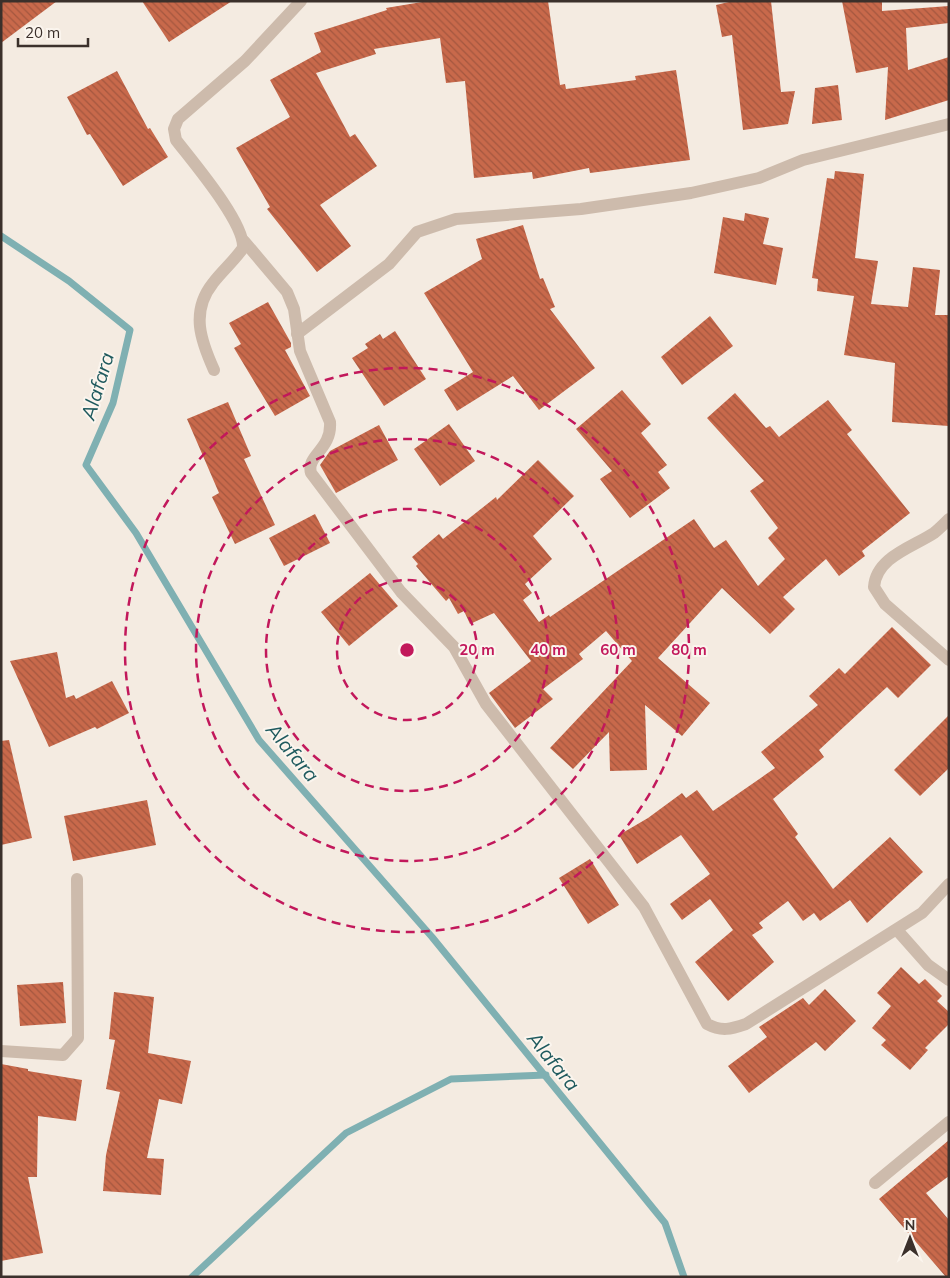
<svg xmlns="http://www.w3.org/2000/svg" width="950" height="1278" font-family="Mulish,sans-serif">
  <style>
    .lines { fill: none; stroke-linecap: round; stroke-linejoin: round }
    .stream { stroke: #7fb0b2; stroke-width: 7 }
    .building { fill: url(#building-back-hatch) }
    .street { stroke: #cdbbac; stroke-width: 12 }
    .ring { fill: none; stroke: #c2185b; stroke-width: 2.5; stroke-dasharray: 9 6 }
    .labels { text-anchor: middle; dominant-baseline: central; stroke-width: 4; stroke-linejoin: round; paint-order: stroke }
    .water-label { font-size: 20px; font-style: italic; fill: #1f5a5e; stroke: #fbf5ee }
    .centre { fill: #c2185b; stroke: #fbf5ee; stroke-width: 2.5 }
    .ring-label { font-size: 15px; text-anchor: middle; font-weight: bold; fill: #c2185b; stroke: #fbf5ee; stroke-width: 4; stroke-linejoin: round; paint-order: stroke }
  </style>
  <defs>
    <pattern id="building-back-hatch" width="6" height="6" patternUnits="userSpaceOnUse" patternTransform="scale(1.25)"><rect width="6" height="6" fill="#c8694b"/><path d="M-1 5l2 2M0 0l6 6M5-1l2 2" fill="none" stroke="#a4573f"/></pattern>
  </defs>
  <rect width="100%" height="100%" fill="#f4ebe1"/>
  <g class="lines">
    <!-- stream -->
    <g class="stream">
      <path d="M 1,236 L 69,281 L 130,330 L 113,403 L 86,465 L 136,533 L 259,740 L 432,937 L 665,1223 L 684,1277"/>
      <path d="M 192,1277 L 346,1133 L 451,1079 L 546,1075"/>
    </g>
  </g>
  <!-- building -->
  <g class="building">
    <path d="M 1,1 L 57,1 L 1,43 Z"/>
    <path d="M 142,1 L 232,1 L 169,42 Z"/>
    <path d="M 428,1 L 548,1 L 560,85 L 565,84 L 566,89 L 636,80 L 635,76 L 676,70 L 690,160 L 590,173 L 589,168 L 533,179 L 532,172 L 474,178 L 465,81 L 446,83 L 440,38 L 374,49 L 376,54 L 316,73 L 350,137 L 355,134 L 377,166 L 320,205 L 351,246 L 317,272 L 267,209 L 270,207 L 236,148 L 290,117 L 270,80 L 321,52 L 314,33 L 387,10 L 386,8 Z"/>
    <path d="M 733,1 L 771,1 L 781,92 L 795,91 L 788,124 L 743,130 L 732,35 L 722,37 L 716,5 Z"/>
    <path d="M 842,1 L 882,1 L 882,11 L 949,6 L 949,23 L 906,28 L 908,70 L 949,57 L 949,100 L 885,120 L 888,67 L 856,73 Z"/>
    <path d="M 117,71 L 148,129 L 150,128 L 168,157 L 123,186 L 90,134 L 87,135 L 67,97 Z"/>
    <path d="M 838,85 L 842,120 L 812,124 L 815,88 Z"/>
    <path d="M 835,171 L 864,174 L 855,258 L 878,261 L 871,304 L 908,307 L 913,267 L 940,270 L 935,315 L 949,315 L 949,426 L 892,422 L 895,363 L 844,355 L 854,296 L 817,291 L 818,279 L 812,278 L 827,178 L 834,179 Z"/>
    <path d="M 745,213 L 769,218 L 763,244 L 783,248 L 776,285 L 714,273 L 723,217 L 744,221 Z"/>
    <path d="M 523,225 L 540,279 L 543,278 L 555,307 L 550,309 L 595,368 L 539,410 L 513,376 L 457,411 L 444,390 L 473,372 L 424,293 L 482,259 L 476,239 Z"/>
    <path d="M 268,302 L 291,343 L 291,347 L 285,350 L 310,396 L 275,416 L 234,348 L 241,344 L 229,323 Z"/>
    <path d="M 710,316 L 733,346 L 682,385 L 661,357 Z"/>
    <path d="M 395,331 L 426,379 L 384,406 L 352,358 L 368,348 L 365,344 L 380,334 L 383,339 Z"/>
    <path d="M 622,390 L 651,424 L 641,433 L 667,465 L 658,472 L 670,488 L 630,518 L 600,479 L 612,471 L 576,429 Z"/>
    <path d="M 735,393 L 766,428 L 770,426 L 779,437 L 828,400 L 852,430 L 847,434 L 910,513 L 862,551 L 865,556 L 839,576 L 826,559 L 783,597 L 795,609 L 770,634 L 722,588 L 658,658 L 710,703 L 682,736 L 645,705 L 647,770 L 610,771 L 609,732 L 573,769 L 550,748 L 632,661 L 606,631 L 579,654 L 583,659 L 543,689 L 553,699 L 515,728 L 489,693 L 531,661 L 494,613 L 470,624 L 464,611 L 458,614 L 449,598 L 446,601 L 416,566 L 418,564 L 412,557 L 439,534 L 443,539 L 496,497 L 497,500 L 538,460 L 574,496 L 533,536 L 552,559 L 525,584 L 532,593 L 523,600 L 539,622 L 549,615 L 550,617 L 694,519 L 714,548 L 726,540 L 758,586 L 785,559 L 768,538 L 778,528 L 750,491 L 764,481 L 707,418 Z"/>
    <path d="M 228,402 L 251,456 L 244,459 L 275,525 L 235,544 L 212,497 L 219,493 L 187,419 Z"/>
    <path d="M 449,424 L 475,461 L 440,486 L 414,449 Z"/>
    <path d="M 379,425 L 398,460 L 336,493 L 320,465 L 330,451 Z"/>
    <path d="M 315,514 L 330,543 L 284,566 L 269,538 Z"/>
    <path d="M 370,573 L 398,606 L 349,646 L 321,612 Z"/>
    <path d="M 892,627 L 931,665 L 898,698 L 887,687 L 819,750 L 824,757 L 773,799 L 798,834 L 795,837 L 833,889 L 890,837 L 923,872 L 867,923 L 850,900 L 820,921 L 814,913 L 803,921 L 788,901 L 759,923 L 763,928 L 752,935 L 774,962 L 728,1001 L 695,962 L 733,930 L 710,899 L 682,920 L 670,904 L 710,874 L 681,835 L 637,864 L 619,835 L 648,818 L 682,793 L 686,798 L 697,790 L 713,811 L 775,768 L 761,752 L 818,705 L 809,696 L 839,668 L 845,674 Z"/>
    <path d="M 57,652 L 66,698 L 74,695 L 76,699 L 112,681 L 129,713 L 97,729 L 95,727 L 49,747 L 10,661 Z"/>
    <path d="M 949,715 L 949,768 L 920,796 L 894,770 Z"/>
    <path d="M 9,740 L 32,838 L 1,845 L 1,741 Z"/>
    <path d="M 147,800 L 156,845 L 73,861 L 64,816 Z"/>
    <path d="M 590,859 L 619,905 L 588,924 L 559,878 Z"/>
    <path d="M 901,967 L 919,984 L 925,979 L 942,996 L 937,1001 L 949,1012 L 949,1024 L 925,1048 L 928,1050 L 910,1070 L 881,1045 L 886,1040 L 872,1028 L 891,1006 L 877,993 Z"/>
    <path d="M 63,982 L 66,1023 L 20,1026 L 17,985 Z"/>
    <path d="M 825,989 L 856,1021 L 825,1051 L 816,1042 L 749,1093 L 728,1066 L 767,1037 L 759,1027 L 803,998 L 809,1005 Z"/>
    <path d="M 114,992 L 154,997 L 148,1053 L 191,1061 L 182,1104 L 159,1099 L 147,1158 L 164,1159 L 161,1195 L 103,1191 L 106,1155 L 120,1092 L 106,1089 L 115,1040 L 109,1039 Z"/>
    <path d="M 1,1064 L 28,1069 L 28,1071 L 82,1080 L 76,1121 L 38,1116 L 37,1177 L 28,1177 L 43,1253 L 1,1261 Z"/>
    <path d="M 949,1140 L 949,1176 L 926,1193 L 949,1220 L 949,1277 L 946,1277 L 879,1199 Z"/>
  </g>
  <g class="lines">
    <!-- street -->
    <g class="street">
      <path d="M 244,241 L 287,292 L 294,309 L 300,351 L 330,422 C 332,450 306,455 311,473 L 401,592 L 454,647 L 486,704 L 644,907 L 707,1024 C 722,1032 731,1029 746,1024 L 922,913 L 949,884"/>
      <path d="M 297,334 L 389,264 L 417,232 L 456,219 L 581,209 L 691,193 L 759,178 L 803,160 L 949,124"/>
      <path d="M 214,370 C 201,341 190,312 213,283 C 222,271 234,261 243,248 C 245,223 193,162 176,140 L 174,129 L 178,119 L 245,61 L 301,1"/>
      <path d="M 949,519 C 944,524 939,529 934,533 C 913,547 876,557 874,587 L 885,604 L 949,660"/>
      <path d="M 897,930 L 928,965 L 949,980"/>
      <path d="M 1,1051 L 63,1055 L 78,1038 L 77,879"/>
      <path d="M 875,1183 L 949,1122"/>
    </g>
  </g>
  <!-- distance rings -->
  <g class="ring">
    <circle cx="407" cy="650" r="70"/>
    <circle cx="407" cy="650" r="141"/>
    <circle cx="407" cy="650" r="211"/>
    <circle cx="407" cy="650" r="282"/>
  </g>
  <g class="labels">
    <!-- water labels -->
    <g class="water-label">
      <text transform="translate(97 386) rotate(-73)">Alafara</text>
      <text transform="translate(293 752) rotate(50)">Alafara</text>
      <text transform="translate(554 1061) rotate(51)">Alafara</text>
    </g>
  </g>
  <circle cx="407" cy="650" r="8" class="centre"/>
  <g class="ring-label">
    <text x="477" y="655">20 m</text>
    <text x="548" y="655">40 m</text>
    <text x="618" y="655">60 m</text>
    <text x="689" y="655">80 m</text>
  </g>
  <!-- border -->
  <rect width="950" height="1278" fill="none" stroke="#3b302b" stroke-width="5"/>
  <!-- north arrow -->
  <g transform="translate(910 1238)" stroke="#fbf5ee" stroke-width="4" paint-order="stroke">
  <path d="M0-4L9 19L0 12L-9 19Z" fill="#3b302b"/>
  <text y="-8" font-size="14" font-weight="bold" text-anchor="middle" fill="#3b302b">N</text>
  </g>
  <!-- scale -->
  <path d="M18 38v8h70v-8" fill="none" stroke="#3b302b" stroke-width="2.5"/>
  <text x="25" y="38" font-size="15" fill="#3b302b" stroke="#fbf5ee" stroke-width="4" paint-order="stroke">20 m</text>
</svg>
